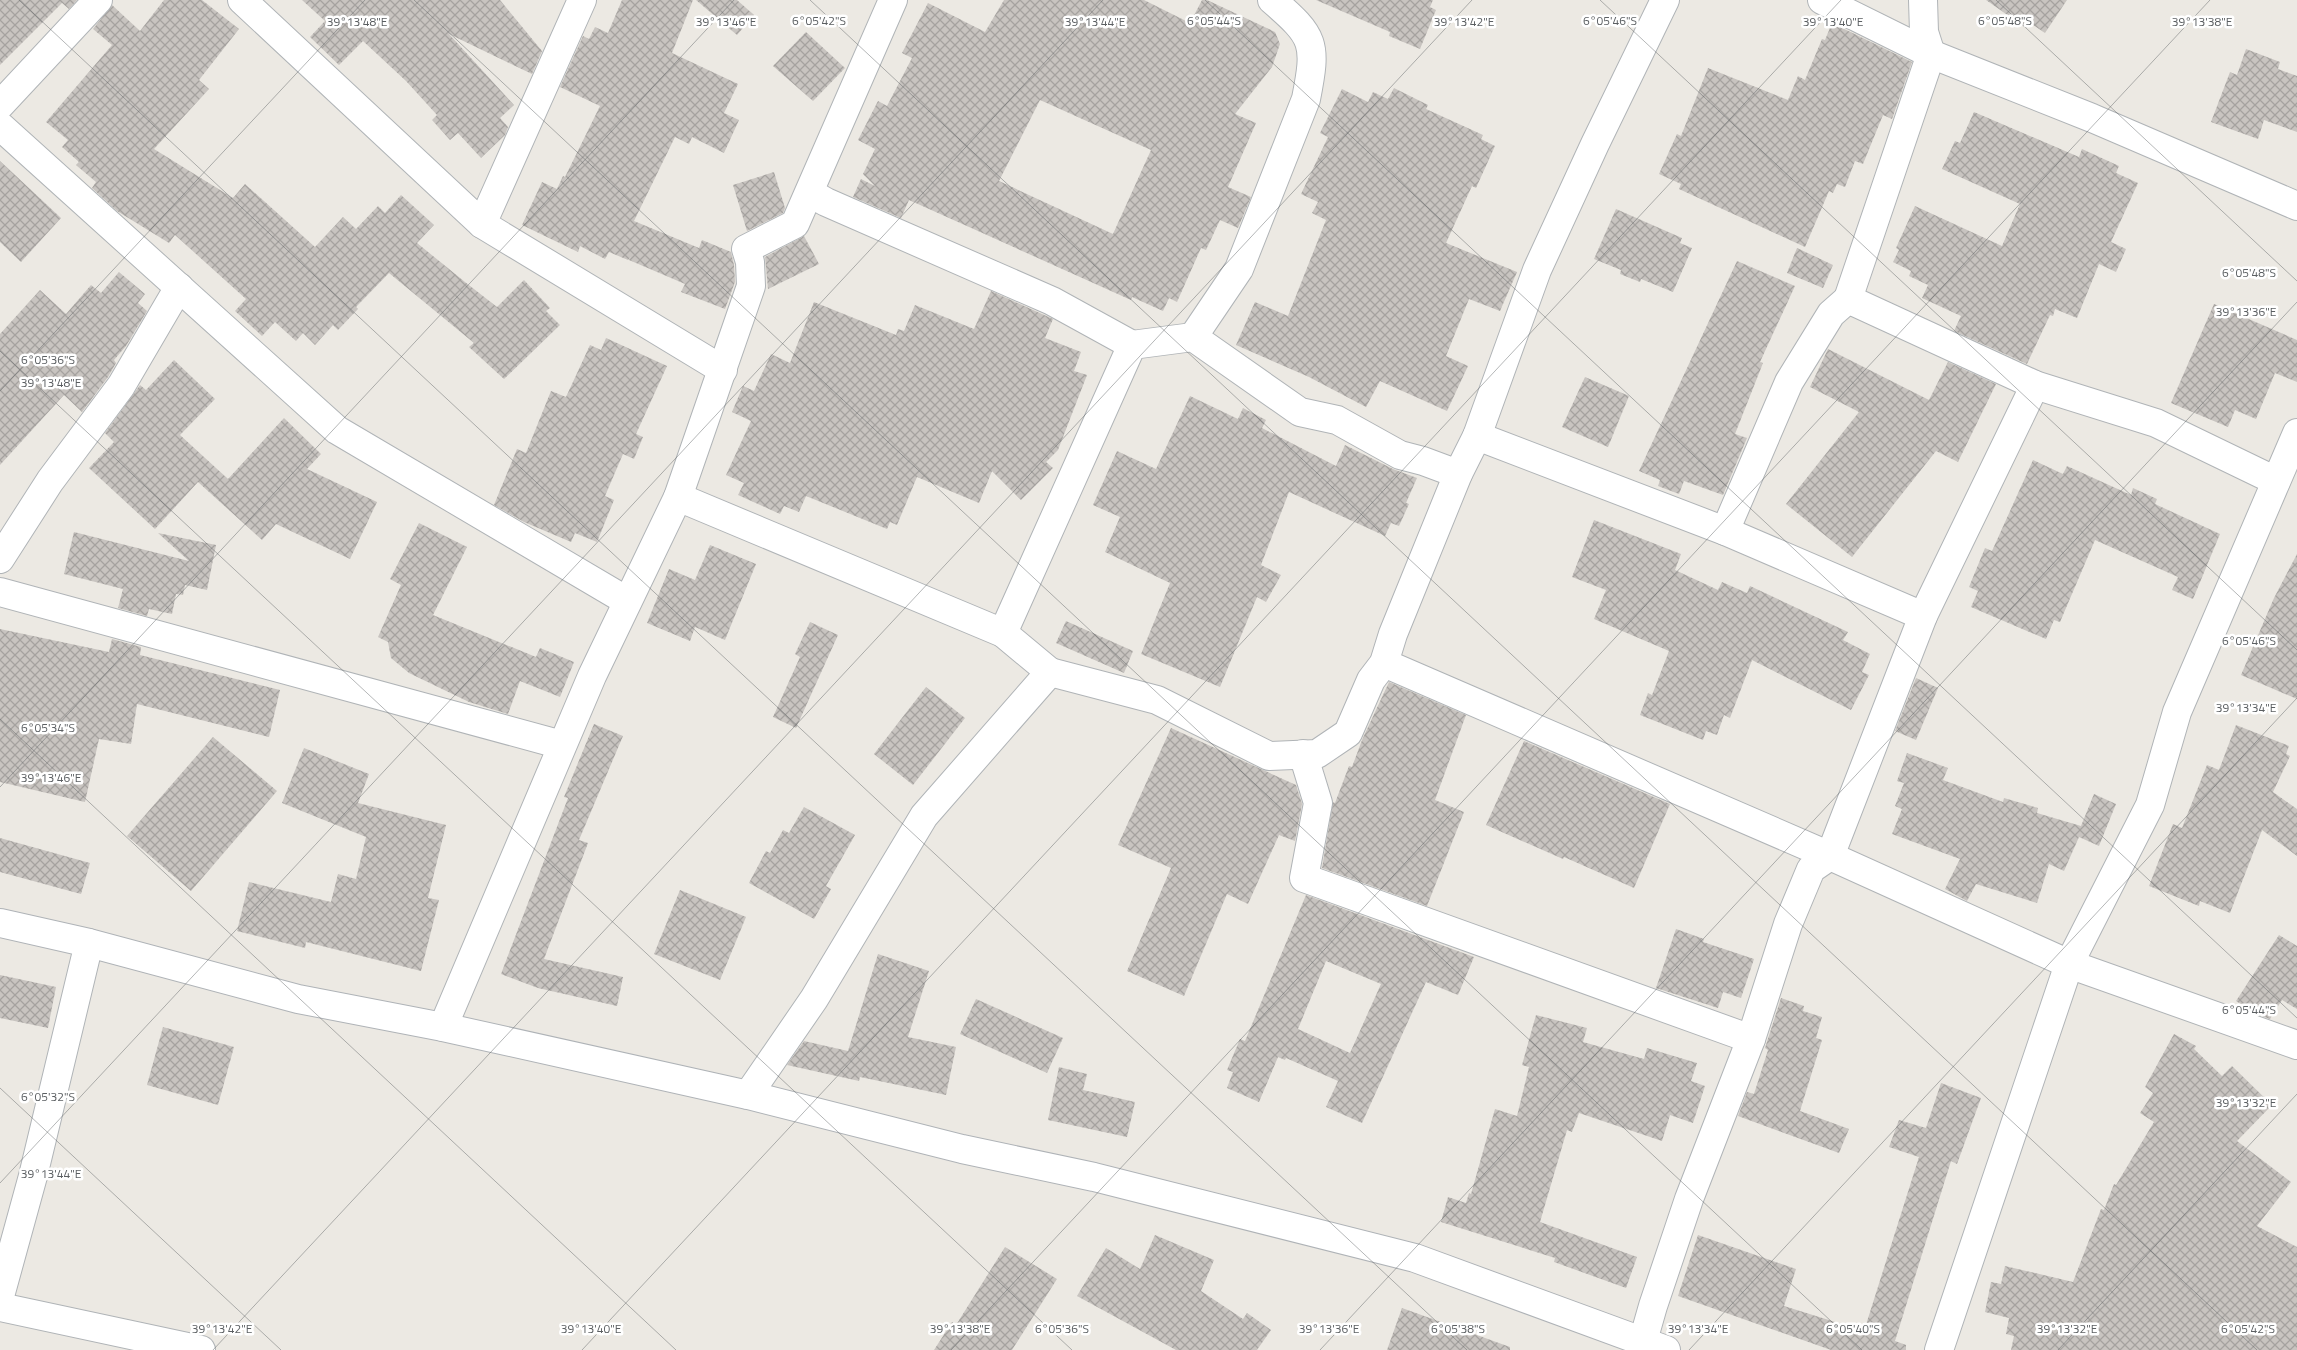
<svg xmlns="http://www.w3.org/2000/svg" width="2297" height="1350" font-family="'Titillium Web',sans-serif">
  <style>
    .building { fill: url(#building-cross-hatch); fill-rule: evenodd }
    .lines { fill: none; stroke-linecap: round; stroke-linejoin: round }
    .street-casing { stroke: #b0b4b7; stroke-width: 30 }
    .secondary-casing { stroke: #afb3b7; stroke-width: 30 }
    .street { stroke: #fff; stroke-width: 28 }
    .secondary { stroke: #fff; stroke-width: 28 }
    .ticks { fill: none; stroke: #5b5f62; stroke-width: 1; stroke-opacity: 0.45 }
    .ticks-label { font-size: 12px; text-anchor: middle; fill: #5b5f62; stroke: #fff; stroke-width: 5; stroke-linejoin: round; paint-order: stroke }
  </style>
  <defs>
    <pattern id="building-cross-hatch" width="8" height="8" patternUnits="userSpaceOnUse" patternTransform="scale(1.25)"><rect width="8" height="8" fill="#c8c4c0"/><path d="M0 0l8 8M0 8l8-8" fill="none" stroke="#a5a29f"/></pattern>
  </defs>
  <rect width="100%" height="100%" fill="#ece9e3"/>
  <!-- building -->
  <g class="building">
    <path d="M 0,0 L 77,0 L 69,9 L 62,3 L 0,65 Z"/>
    <path d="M 164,0 L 202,0 L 239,29 L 199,80 L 209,89 L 154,149 L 233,198 L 245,184 L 315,247 L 343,217 L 356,229 L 378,206 L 385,213 L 401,195 L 434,225 L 417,243 L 465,282 L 497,307 L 524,280 L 550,308 L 546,311 L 560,325 L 504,379 L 469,347 L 474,343 L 389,273 L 356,307 L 358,309 L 338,330 L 333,325 L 315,345 L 303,333 L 296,341 L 275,322 L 262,336 L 235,311 L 246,299 L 175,235 L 169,243 L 117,211 L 92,188 L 96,182 L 76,165 L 79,162 L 62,147 L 68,140 L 46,122 L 112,45 L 93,29 L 112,5 L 140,31 Z"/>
    <path d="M 302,0 L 500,0 L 542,51 L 532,74 L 449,34 L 514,105 L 500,118 L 508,127 L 505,135 L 481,158 L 458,133 L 450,140 L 432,120 L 437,115 L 406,81 L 363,41 L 339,65 L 310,37 L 325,21 Z"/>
    <path d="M 622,0 L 693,0 L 672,53 L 738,84 L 724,113 L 739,120 L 724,153 L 692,137 L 689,144 L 675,137 L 634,221 L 699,248 L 702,240 L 731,252 L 734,265 L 735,282 L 725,309 L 681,292 L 685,284 L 629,260 L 631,257 L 628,260 L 609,252 L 605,259 L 580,246 L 578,252 L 522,225 L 542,182 L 557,189 L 563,176 L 565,177 L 600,106 L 560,87 L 583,36 L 589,39 L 595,27 L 608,33 Z"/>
    <path d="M 696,0 L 737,0 L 754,15 L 737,35 Z"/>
    <path d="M 1004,0 L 1144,0 L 1190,23 L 1202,0 L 1207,0 L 1275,32 L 1280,44 L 1272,67 L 1235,114 L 1256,123 L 1228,187 L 1251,197 L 1238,228 L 1220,220 L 1206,250 L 1201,248 L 1177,302 L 1169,298 L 1163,311 L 1132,297 L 1131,300 L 909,200 L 901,218 L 853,197 L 861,179 L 875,186 L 863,174 L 875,149 L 858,140 L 878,101 L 887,106 L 912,58 L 902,53 L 928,3 L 985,32 ZM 1040,100 L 1151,150 L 1113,234 L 999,181 Z"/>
    <path d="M 1316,0 L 1433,0 L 1430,7 L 1436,10 L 1420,49 L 1389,36 L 1390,32 Z"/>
    <path d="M 1986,0 L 2067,0 L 2045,33 L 2030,23 L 2026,28 Z"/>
    <path d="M 1832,23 L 1912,62 L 1892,119 L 1883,115 L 1863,164 L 1855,161 L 1845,187 L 1837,184 L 1833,193 L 1829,191 L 1805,247 L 1679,189 L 1681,184 L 1659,174 L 1677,134 L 1681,136 L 1708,68 L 1788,100 L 1798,76 L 1805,80 L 1822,39 L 1825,40 Z"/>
    <path d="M 806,32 L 845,68 L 813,101 L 773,66 Z"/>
    <path d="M 2246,49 L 2280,62 L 2278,69 L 2297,76 L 2297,132 L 2264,120 L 2258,139 L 2211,122 L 2230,72 L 2237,75 Z"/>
    <path d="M 1394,88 L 1428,105 L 1426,109 L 1483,135 L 1481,139 L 1495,146 L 1476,188 L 1472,186 L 1446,243 L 1517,272 L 1500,311 L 1469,299 L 1446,356 L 1468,366 L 1447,411 L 1380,381 L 1366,407 L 1309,377 L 1236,345 L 1255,302 L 1288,316 L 1326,220 L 1312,213 L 1318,202 L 1301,194 L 1328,137 L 1320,133 L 1342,89 L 1368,102 L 1373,92 L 1388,99 Z"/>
    <path d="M 1974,112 L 2079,157 L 2082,149 L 2119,166 L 2116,173 L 2138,183 L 2111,242 L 2126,249 L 2116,272 L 2099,264 L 2077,318 L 2055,309 L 2053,316 L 2050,315 L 2027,364 L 1954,331 L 1961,316 L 1922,298 L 1928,285 L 1909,276 L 1911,271 L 1893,262 L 1899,250 L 1896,248 L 1915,206 L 2002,246 L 2020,204 L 1942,169 L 1955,141 L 1960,143 Z"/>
    <path d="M 0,161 L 61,218 L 21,262 L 0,242 Z"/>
    <path d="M 774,172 L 785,208 L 783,213 L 747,231 L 733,185 Z"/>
    <path d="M 1616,209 L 1682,238 L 1680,243 L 1692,248 L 1673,292 L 1641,279 L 1640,282 L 1620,274 L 1621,270 L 1594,259 Z"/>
    <path d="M 804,236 L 819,264 L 768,289 L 765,257 Z"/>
    <path d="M 1797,248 L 1833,265 L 1823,288 L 1787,273 Z"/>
    <path d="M 1737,261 L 1795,286 L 1760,362 L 1763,363 L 1735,434 L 1747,438 L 1723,495 L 1684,481 L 1679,494 L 1658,486 L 1660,480 L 1639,471 Z"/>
    <path d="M 119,272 L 145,294 L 138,303 L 147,311 L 126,346 L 114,360 L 116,363 L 108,377 L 82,412 L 64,395 L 0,465 L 0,334 L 40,290 L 66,314 L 91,285 L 101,293 Z"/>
    <path d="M 991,291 L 1053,319 L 1045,338 L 1081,352 L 1074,371 L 1087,375 L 1058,450 L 1046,462 L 1053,468 L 1021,500 L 992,471 L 979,503 L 917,477 L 897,525 L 890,522 L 887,529 L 806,496 L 799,512 L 784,506 L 780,514 L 738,495 L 744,483 L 726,475 L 751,421 L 732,412 L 743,386 L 754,391 L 771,354 L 790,363 L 814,302 L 896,335 L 898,329 L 904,331 L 915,305 L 974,329 Z"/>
    <path d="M 2214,304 L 2297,340 L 2297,382 L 2275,373 L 2256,419 L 2235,410 L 2228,427 L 2171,403 Z"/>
    <path d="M 606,338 L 667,366 L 636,434 L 643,437 L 634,459 L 623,454 L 605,496 L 614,500 L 597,542 L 575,533 L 571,542 L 524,522 L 494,505 L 517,449 L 526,453 L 551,391 L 566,397 L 590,345 L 601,350 Z"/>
    <path d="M 1828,349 L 1929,400 L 1948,362 L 1996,384 L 1958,462 L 1936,451 L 1852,557 L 1786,504 L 1859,412 L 1810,387 Z"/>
    <path d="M 174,360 L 215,399 L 180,435 L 228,479 L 284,418 L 321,454 L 307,469 L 377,502 L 350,559 L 276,524 L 262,540 L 198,482 L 155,529 L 89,468 L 114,442 L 105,433 L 140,385 L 146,390 Z"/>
    <path d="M 1585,377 L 1629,396 L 1608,447 L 1562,427 Z"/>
    <path d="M 1190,396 L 1238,419 L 1243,408 L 1266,420 L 1262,428 L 1336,466 L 1345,445 L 1393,469 L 1417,478 L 1406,503 L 1409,504 L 1399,526 L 1391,523 L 1385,536 L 1289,492 L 1261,565 L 1281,575 L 1266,602 L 1257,597 L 1220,687 L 1141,654 L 1170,583 L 1105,552 L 1120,517 L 1093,505 L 1117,451 L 1156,469 Z"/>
    <path d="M 2033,460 L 2063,474 L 2067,466 L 2131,495 L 2133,488 L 2157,499 L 2155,504 L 2220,534 L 2193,599 L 2172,590 L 2178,577 L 2095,540 L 2060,622 L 2054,620 L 2046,639 L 1971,607 L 1978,591 L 1969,587 L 1985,548 L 1992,551 Z"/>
    <path d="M 1594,520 L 1681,554 L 1675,570 L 1718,590 L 1722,582 L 1747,593 L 1750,586 L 1848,632 L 1843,640 L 1870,654 L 1862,672 L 1869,675 L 1851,710 L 1752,660 L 1730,718 L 1724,715 L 1717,735 L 1706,731 L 1703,740 L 1640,715 L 1648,693 L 1652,695 L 1669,651 L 1594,619 L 1606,590 L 1572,577 Z"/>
    <path d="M 419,523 L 467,547 L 433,615 L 536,657 L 540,648 L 574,662 L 560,697 L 520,681 L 508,714 L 469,702 L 409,673 L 391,658 L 388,642 L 378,637 L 401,585 L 390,579 Z"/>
    <path d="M 74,532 L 189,561 L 158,533 L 216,545 L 207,590 L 185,585 L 183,595 L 176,594 L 172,614 L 149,609 L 147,616 L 118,608 L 123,589 L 64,574 Z"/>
    <path d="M 710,545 L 756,564 L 725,640 L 695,627 L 690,641 L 647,623 L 669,569 L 695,580 Z"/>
    <path d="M 2297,554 L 2297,699 L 2241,675 L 2274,598 Z"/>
    <path d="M 1066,621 L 1133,651 L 1124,673 L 1056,643 Z"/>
    <path d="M 810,622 L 838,635 L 796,728 L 773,717 L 800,657 L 795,654 Z"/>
    <path d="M 0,629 L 109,652 L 112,639 L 141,647 L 140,655 L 280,690 L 269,737 L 137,704 L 131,744 L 99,739 L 85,802 L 0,782 Z"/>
    <path d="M 1916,678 L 1938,688 L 1916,740 L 1895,731 Z"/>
    <path d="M 1389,682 L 1466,715 L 1435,800 L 1464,812 L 1427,906 L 1322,868 L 1333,802 L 1335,803 L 1349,766 L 1352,767 L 1362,740 Z"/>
    <path d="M 926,687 L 965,718 L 913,785 L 874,754 Z"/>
    <path d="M 594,724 L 623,736 L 579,840 L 588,843 L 544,959 L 623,977 L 617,1006 L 538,988 L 501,974 L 568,798 L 564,797 Z"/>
    <path d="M 2236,725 L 2289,746 L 2286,754 L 2290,756 L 2273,792 L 2297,809 L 2297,856 L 2262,830 L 2230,913 L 2200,901 L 2199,906 L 2149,886 L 2173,824 L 2182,828 L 2207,765 L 2219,770 Z"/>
    <path d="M 1171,728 L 1296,785 L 1302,804 L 1295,841 L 1279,835 L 1248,904 L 1227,894 L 1184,996 L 1127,971 L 1171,868 L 1118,845 Z"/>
    <path d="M 213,737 L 277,791 L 191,891 L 127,836 Z"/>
    <path d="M 1524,741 L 1670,804 L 1634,888 L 1564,857 L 1563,859 L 1486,825 Z"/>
    <path d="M 304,748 L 369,774 L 358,803 L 446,825 L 428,898 L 439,900 L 421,971 L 306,942 L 305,948 L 237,931 L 249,882 L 331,902 L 338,874 L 356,879 L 366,837 L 282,803 Z"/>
    <path d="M 1907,753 L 1948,768 L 1943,780 L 2003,802 L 2004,798 L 2038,808 L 2037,813 L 2081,826 L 2094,794 L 2116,804 L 2099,846 L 2079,837 L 2064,871 L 2049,864 L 2037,903 L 1976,884 L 1967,901 L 1945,889 L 1960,859 L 1892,834 L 1902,809 L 1895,806 L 1904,783 L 1897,781 Z"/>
    <path d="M 804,807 L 855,835 L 826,886 L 831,889 L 814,919 L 749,883 L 766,851 L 770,853 L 783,830 L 789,833 Z"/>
    <path d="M 0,838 L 90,863 L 81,894 L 0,872 Z"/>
    <path d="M 680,890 L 746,917 L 720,980 L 654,954 Z"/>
    <path d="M 1306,895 L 1474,957 L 1458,995 L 1426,982 L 1362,1123 L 1326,1107 L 1338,1081 L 1286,1058 L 1285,1060 L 1278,1057 L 1259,1102 L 1227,1088 L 1233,1072 L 1227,1070 L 1240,1039 L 1245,1041 ZM 1326,961 L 1381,984 L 1350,1053 L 1298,1029 Z"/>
    <path d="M 1676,929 L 1704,939 L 1703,942 L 1754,959 L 1741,998 L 1723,992 L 1718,1008 L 1656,988 Z"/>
    <path d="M 2279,935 L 2297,946 L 2297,1009 L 2282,1000 L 2270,1019 L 2255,1014 L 2236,1001 Z"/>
    <path d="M 878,954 L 929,971 L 908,1037 L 956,1047 L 946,1095 L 860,1077 L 859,1081 L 787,1065 L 804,1041 L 848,1051 Z"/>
    <path d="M 0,975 L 56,987 L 48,1028 L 0,1018 Z"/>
    <path d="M 1781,998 L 1804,1006 L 1803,1011 L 1822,1017 L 1816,1038 L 1822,1040 L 1800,1111 L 1849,1129 L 1839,1153 L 1738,1116 L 1747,1092 L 1754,1094 L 1768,1050 L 1765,1048 Z"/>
    <path d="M 976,999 L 1063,1038 L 1047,1073 L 960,1034 Z"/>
    <path d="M 1536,1015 L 1587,1028 L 1583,1042 L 1644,1059 L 1647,1048 L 1697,1063 L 1691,1081 L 1705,1086 L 1693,1123 L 1670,1115 L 1662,1141 L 1579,1113 L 1572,1132 L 1567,1130 L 1540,1222 L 1637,1257 L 1626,1288 L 1554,1262 L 1555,1258 L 1441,1222 L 1448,1197 L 1466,1203 L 1469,1193 L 1471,1194 L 1495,1109 L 1517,1116 L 1529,1067 L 1522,1065 Z"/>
    <path d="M 163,1027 L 234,1047 L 218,1105 L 147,1085 Z"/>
    <path d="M 2174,1034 L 2196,1046 L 2194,1049 L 2222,1076 L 2232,1066 L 2272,1105 L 2237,1141 L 2291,1182 L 2257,1226 L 2297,1247 L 2297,1350 L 2011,1350 L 2014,1336 L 2006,1334 L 2009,1318 L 1985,1312 L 1991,1282 L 2001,1284 L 2005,1266 L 2073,1282 L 2101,1209 L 2104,1210 L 2114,1184 L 2116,1185 L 2154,1122 L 2140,1113 L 2153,1093 L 2145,1087 Z"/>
    <path d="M 1059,1067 L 1087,1074 L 1083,1090 L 1135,1102 L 1127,1137 L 1048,1120 Z"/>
    <path d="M 1941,1083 L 1981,1098 L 1957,1164 L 1951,1161 L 1895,1341 L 1906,1345 L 1906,1350 L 1831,1350 L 1678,1296 L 1698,1235 L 1796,1269 L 1784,1306 L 1864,1331 L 1919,1157 L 1889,1147 L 1899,1120 L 1926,1128 Z"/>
    <path d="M 1155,1235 L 1214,1260 L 1201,1291 L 1243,1319 L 1247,1313 L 1271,1330 L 1257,1350 L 1176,1350 L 1077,1296 L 1106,1248 L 1140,1269 Z"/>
    <path d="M 1005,1247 L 1057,1279 L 1012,1350 L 934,1350 L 952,1322 L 956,1325 Z"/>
    <path d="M 1402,1308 L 1510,1347 L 1510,1350 L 1387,1350 Z"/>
  </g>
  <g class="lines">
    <defs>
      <g id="street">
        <path d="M 242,0 L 482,224 L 723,370"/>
        <path d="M 1822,0 L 1931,54 L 2092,118 L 2297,206"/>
        <path d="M 0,105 L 98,0"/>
        <path d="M 0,126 L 337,430 L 627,601"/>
        <path d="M 810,193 L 826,202 L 1052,301 L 1132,345"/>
        <path d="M 482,224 L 582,0"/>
        <path d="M 1848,299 L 1931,54 L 1924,32 L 1923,0"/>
        <path d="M 1193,337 L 1239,269 L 1306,99 C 1317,43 1315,37 1272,0"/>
        <path d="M 1477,436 L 1725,531 L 1923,616"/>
        <path d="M 678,497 L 1003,633"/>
        <path d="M 1725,531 L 1789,382 L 1831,314 L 1848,299 L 2035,385 L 2156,423 L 2276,481"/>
        <path d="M 0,559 L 50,481 L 121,386 L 179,287"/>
        <path d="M 0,592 L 562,745"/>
        <path d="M 1384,663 L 1830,856 L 2069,964 L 2297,1045"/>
        <path d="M 1050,672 L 1157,700 L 1269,756 L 1317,754 L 1348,733 L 1371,680 L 1384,663 L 1393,634 L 1458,474 L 1477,436 L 1537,270 L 1595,144 L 1665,0"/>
        <path d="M 1303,754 L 1318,803 L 1304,878 L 1751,1039"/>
        <path d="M 443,1027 L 592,676 L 678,497 L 751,286 L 750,262 L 746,249 L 795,224 L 893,0"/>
        <path d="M 748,1095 L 814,999 L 924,816 L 1050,672 L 1003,633 L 1132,345 L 1193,337 L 1300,412 L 1337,420 L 1400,455 L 1423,461 L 1458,474"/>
        <path d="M 0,1296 L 33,1176 L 89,943"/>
        <path d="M 0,1307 L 201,1350"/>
        <path d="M 1643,1341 L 1653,1306 L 1689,1199 L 1751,1039 L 1788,924 L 1811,869 L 1830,856 L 1923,616 L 2035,385"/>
        <path d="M 1939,1350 L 2069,964 L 2150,805 L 2177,712 L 2297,433"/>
      </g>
      <path id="secondary" d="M 0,923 L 89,943 L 298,999 L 443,1027 L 748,1095 L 962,1149 L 1094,1177 L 1415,1258 L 1666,1350"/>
    </defs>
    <!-- street casing -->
    <use href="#street" class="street-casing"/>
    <!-- secondary casing -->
    <use href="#secondary" class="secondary-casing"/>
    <!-- street -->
    <use href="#street" class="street"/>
    <!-- secondary -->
    <use href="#secondary" class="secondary"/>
  </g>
  <!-- ticks -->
  <path class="ticks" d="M 19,0 L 1467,1350M 414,0 L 1862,1350M 810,0 L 2257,1350M 1205,0 L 2297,1018M 1600,0 L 2297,650M 1996,0 L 2297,281M 0,351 L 1072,1350M 0,391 L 365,0M 0,719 L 676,1350M 0,787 L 734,0M 0,1088 L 281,1350M 0,1183 L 1103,0M 213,1350 L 1472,0M 582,1350 L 1841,0M 951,1350 L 2210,0M 1320,1350 L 2297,302M 1689,1350 L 2297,698M 2058,1350 L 2297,1094"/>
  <g class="ticks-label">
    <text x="819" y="25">6°05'42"S</text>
    <text x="1214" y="25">6°05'44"S</text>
    <text x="1610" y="25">6°05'46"S</text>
    <text x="2005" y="25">6°05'48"S</text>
    <text x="357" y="26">39°13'48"E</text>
    <text x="726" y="26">39°13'46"E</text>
    <text x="1095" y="26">39°13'44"E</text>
    <text x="1464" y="26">39°13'42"E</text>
    <text x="1833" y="26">39°13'40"E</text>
    <text x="2202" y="26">39°13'38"E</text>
    <text x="2249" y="277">6°05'48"S</text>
    <text x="2246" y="316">39°13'36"E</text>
    <text x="48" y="364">6°05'36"S</text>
    <text x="51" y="387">39°13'48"E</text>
    <text x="2249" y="645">6°05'46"S</text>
    <text x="2246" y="712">39°13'34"E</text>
    <text x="48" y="732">6°05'34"S</text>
    <text x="51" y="782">39°13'46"E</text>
    <text x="2249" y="1014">6°05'44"S</text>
    <text x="48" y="1101">6°05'32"S</text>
    <text x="2246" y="1107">39°13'32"E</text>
    <text x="51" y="1178">39°13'44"E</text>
    <text x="222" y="1333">39°13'42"E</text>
    <text x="591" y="1333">39°13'40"E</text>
    <text x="960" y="1333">39°13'38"E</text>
    <text x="1329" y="1333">39°13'36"E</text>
    <text x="1698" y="1333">39°13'34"E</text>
    <text x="2067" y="1333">39°13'32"E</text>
    <text x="1062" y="1333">6°05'36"S</text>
    <text x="1458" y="1333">6°05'38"S</text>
    <text x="1853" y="1333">6°05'40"S</text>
    <text x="2248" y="1333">6°05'42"S</text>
  </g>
</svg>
